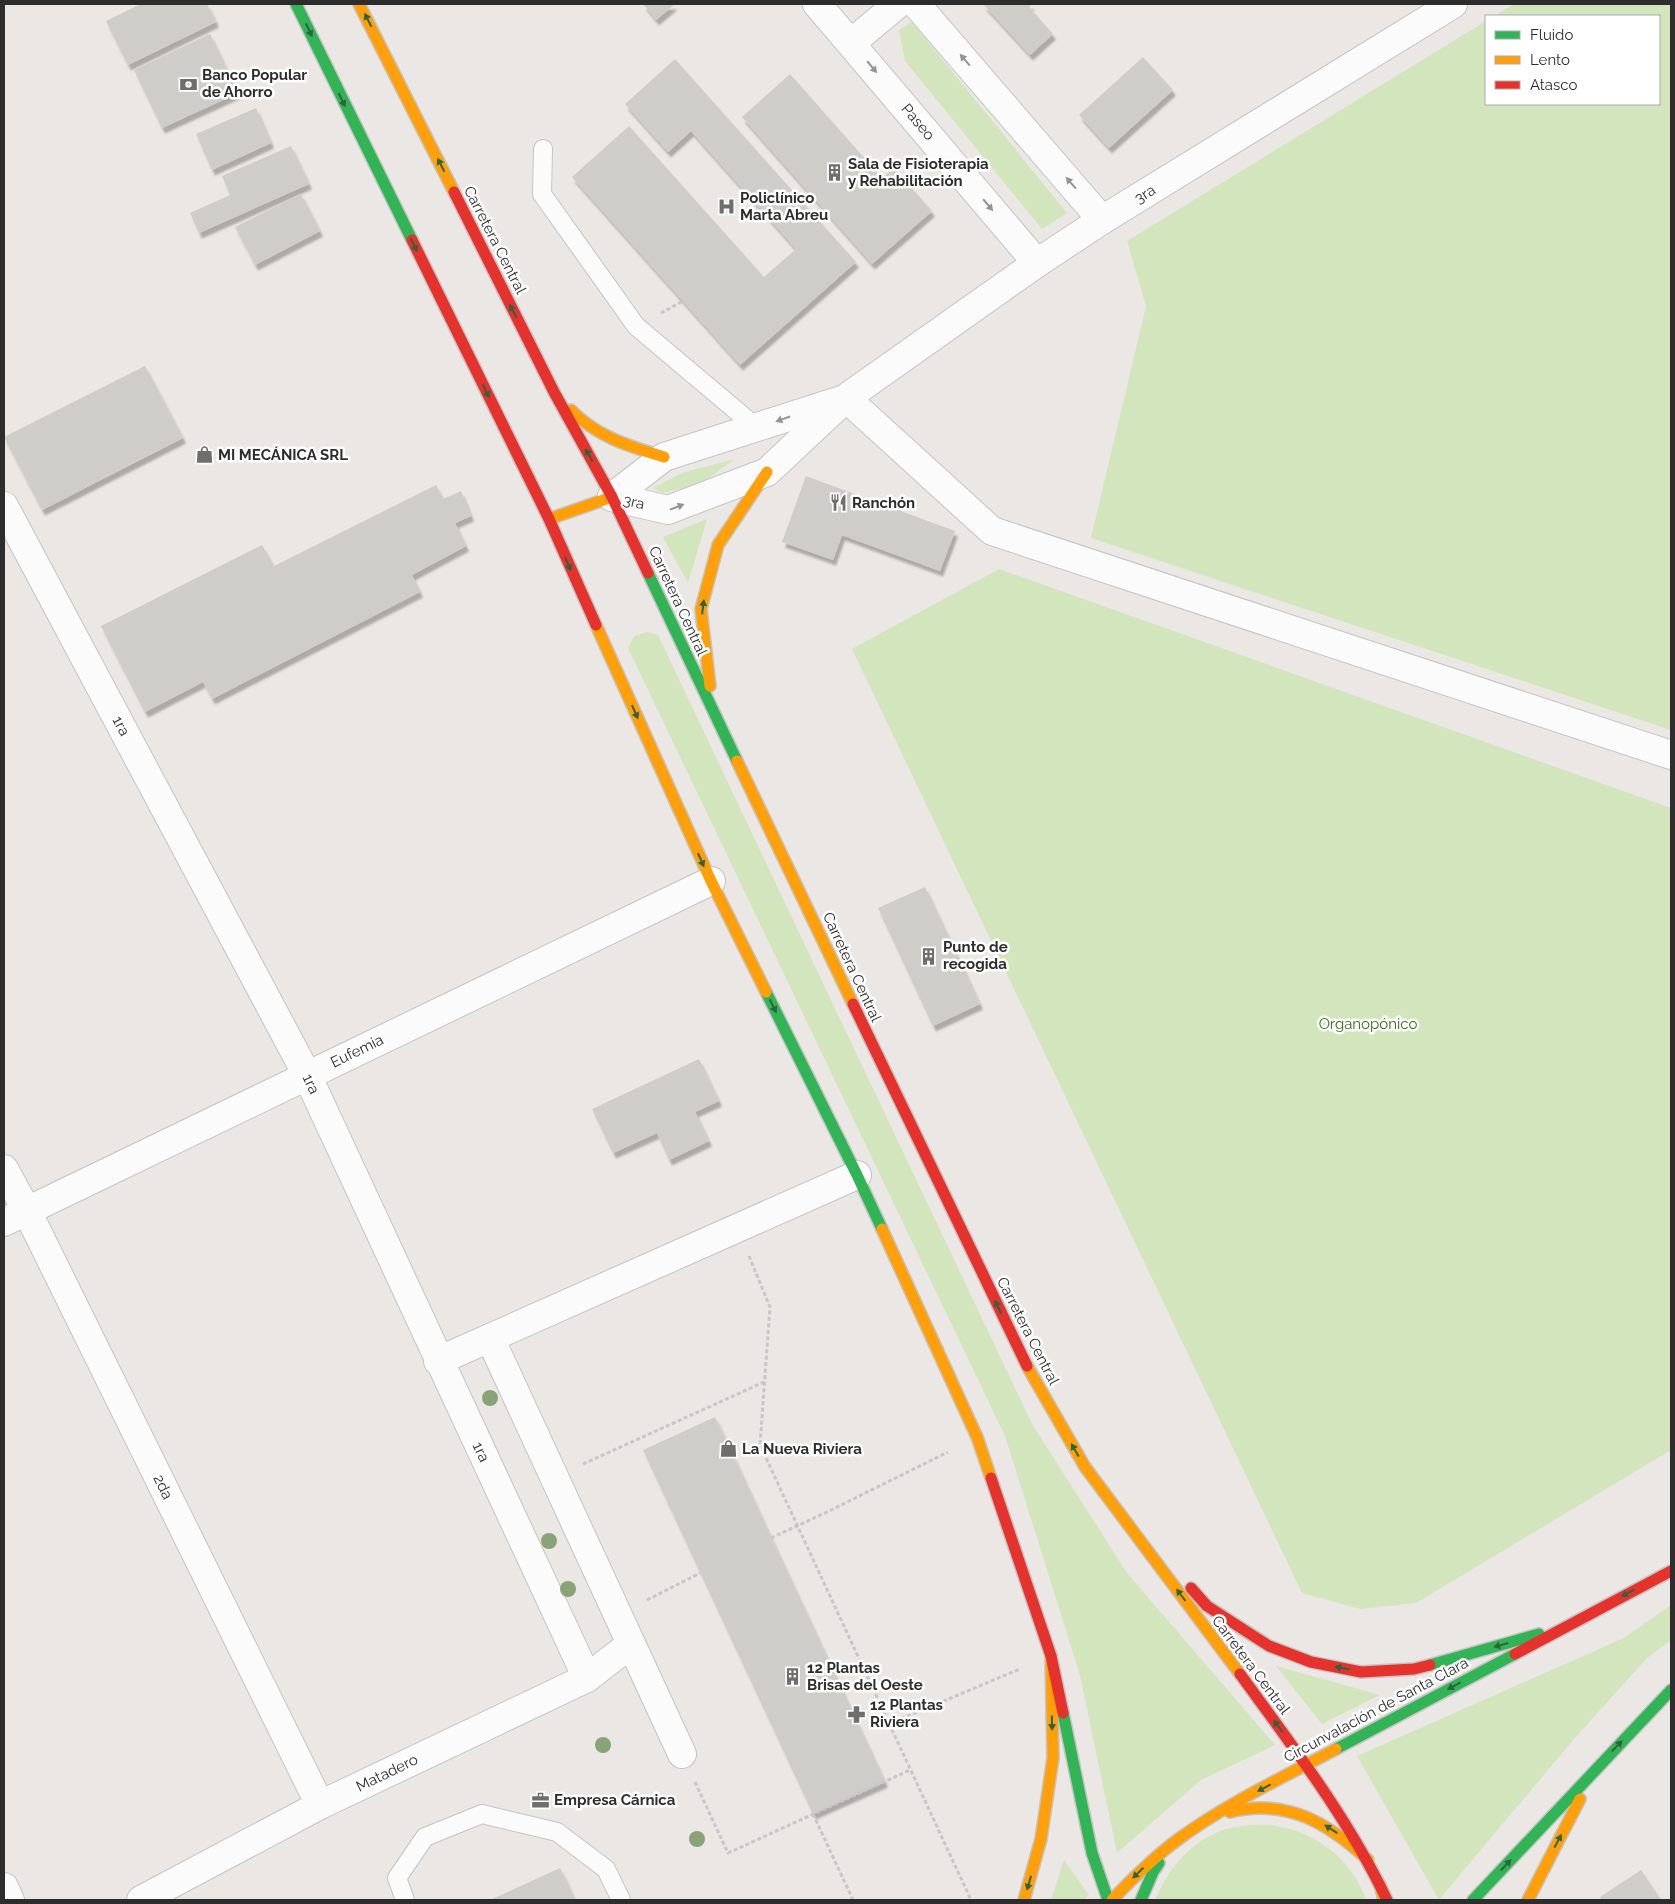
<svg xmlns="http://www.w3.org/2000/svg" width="1675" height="1904" font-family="Raleway,sans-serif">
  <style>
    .green { fill: #d3e5bd }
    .building { fill: #cfcdca; filter: url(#shadow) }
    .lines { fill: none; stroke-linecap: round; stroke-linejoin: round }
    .lane-casing { stroke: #c4c4c4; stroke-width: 20 }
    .street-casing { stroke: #c4c4c4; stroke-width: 30 }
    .fast-casing { stroke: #c6c4c3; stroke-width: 14 }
    .slow-casing { stroke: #c6c4c3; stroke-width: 14 }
    .jam-casing { stroke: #c6c4c3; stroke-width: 14 }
    .path { stroke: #c7c7c7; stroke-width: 3; stroke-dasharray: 4 2.5; stroke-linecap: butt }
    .lane { stroke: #fcfbfb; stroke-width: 18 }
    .street { stroke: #fcfbfb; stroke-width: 28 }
    .fast { stroke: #30b455; stroke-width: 11 }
    .slow { stroke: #ff9f0a; stroke-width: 11 }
    .jam { stroke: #e5322d; stroke-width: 11 }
    .tree { fill: #88a376 }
    .oneway { fill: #2e633d }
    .oneway2 { fill: #949494 }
    .labels { text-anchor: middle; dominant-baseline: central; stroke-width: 5; stroke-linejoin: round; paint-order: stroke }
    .poi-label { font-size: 15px; font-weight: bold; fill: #2d2d2d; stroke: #fff; text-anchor: start }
    .street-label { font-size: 15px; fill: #2d2d2d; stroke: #fff }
    .park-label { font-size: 15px; fill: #386b1c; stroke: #fff }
  </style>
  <defs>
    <filter id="shadow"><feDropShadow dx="3" dy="5.5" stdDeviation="1" flood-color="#0004"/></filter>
  </defs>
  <rect width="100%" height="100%" fill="#eae7e4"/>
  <!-- green -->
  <g class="green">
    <path d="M 1514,4 L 1671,4 L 1671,730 L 1091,538 L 1146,306 L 1127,241 L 1486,21 L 1486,104 L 1659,104 L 1659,16 L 1494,16 Z"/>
    <path d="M 912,22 L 1067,213 L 1042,229 L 905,61 L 899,30 Z"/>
    <path d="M 734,459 L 703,483 L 662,493 L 653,488 L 682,473 Z"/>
    <path d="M 707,519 L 688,583 L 663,537 Z"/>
    <path d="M 999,569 L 1671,808 L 1671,1450 L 1416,1603 L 1361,1609 L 1302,1593 L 852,649 Z"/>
    <path d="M 647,632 L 658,635 L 1032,1424 L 1127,1573 L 1275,1745 L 1201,1780 L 1117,1853 L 1080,1675 L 1005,1436 L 628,648 L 634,636 Z"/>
    <path d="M 1671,1605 L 1671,1640 L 1647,1658 L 1573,1740 L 1439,1900 L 1357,1756 L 1624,1638 Z"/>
    <path d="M 1276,1666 L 1380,1695 L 1322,1724 Z"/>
    <path d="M 1250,1825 C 1259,1825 1269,1824 1277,1826 C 1318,1833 1353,1861 1366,1900 L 1155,1900 C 1168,1869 1190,1842 1223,1830 C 1232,1827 1241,1826 1250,1825 Z"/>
    <path d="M 1064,1860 L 1089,1895 L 1084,1900 L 1051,1900 Z"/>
  </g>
  <!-- building -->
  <g class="building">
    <path d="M 141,4 L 207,4 L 216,22 L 128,65 L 106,21 Z"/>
    <path d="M 643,4 L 675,4 L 656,20 Z"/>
    <path d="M 983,4 L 1032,4 L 1029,7 L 1053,34 L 1030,55 Z"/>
    <path d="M 210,34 L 238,93 L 162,128 L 134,70 Z"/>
    <path d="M 1143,57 L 1173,90 L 1109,148 L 1079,115 Z"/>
    <path d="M 675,59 L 856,262 L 740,365 L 572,177 L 629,126 L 764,277 L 796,249 L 691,131 L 668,152 L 625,104 Z"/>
    <path d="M 790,74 L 882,178 L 894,168 L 932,211 L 872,264 L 742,117 Z"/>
    <path d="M 256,108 L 271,143 L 212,170 L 196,134 Z"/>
    <path d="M 291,146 L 309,184 L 199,233 L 190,213 L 230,195 L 222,176 Z"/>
    <path d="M 301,194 L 320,231 L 255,265 L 235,227 Z"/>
    <path d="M 145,366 L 183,438 L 42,510 L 4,437 Z"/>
    <path d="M 806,476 L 955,531 L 940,571 L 842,535 L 833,560 L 782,542 Z"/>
    <path d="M 436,485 L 443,499 L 461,491 L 471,516 L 455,523 L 466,546 L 412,575 L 420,592 L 212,699 L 203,682 L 145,712 L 101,626 L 262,545 L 274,566 Z"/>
    <path d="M 925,887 L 980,1004 L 933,1026 L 878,908 Z"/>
    <path d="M 699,1059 L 719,1101 L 695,1112 L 709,1141 L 669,1160 L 657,1133 L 613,1153 L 592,1109 Z"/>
    <path d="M 715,1417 L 885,1782 L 813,1814 L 643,1450 Z"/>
    <path d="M 560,1868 L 575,1900 L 490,1900 Z"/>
    <path d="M 1641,1870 L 1661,1900 L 1602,1900 L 1600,1897 Z"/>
  </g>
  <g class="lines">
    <defs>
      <g id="lane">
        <path d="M 543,149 L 542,194 L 636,326 L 757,428"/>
        <path d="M 405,1900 L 397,1878 L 425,1837 L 482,1814 L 557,1832 L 606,1869 L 621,1900"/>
      </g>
      <g id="street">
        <path d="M 817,4 L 1037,263"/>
        <path d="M 916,4 L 1102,220"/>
        <path d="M 851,43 L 898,4"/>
        <path d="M 846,398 L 992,531 L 1671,755"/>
        <path d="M 612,497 L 668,510 L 767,472 L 846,398 L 1037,263 L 1102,220 L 1453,4"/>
        <path d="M 612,497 L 664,457 L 838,401"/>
        <path d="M 4,506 L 307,1075 L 587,1678"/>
        <path d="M 4,1169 L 27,1211 L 320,1805"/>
        <path d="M 4,1222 L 711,881"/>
        <path d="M 490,1338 L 682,1754"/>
        <path d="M 438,1361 L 857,1175"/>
        <path d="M 4,1887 L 10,1900"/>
        <path d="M 141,1900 L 320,1805 L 587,1678 L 631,1644"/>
      </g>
      <g id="fast">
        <path d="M 296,4 L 412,240"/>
        <path d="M 648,573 L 737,761"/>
        <path d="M 766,992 L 857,1175 L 882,1229"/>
        <path d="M 1430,1665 L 1539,1634"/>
        <path d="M 1063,1713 L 1092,1853 L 1108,1900"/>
        <path d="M 1336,1749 L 1515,1654"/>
        <path d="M 1141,1900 L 1153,1872 L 1159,1863"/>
        <path d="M 1473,1900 L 1671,1690"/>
      </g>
      <g id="slow">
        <path d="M 359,4 L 454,192"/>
        <path d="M 571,410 C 597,437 629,446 664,457"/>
        <path d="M 549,519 L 612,497"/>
        <path d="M 596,625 L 711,881 L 766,992"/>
        <path d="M 710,686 L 701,609 L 718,545 L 767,472"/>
        <path d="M 737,761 L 853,1004"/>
        <path d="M 882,1229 L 977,1437 L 991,1478"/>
        <path d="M 1027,1366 L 1085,1467 L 1240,1674"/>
        <path d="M 1230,1812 C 1287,1798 1328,1823 1368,1860"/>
        <path d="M 1380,1885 L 1384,1900"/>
        <path d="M 1024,1900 L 1041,1839 L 1053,1758 L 1051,1656"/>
        <path d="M 1112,1900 C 1133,1878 1155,1856 1180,1838 C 1228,1803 1284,1777 1336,1749"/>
        <path d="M 1528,1900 L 1580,1799"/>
      </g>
      <g id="jam">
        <path d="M 454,192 L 554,392 L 612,497 L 648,573"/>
        <path d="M 412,240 L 549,519 L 596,625"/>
        <path d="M 853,1004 L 1027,1366"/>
        <path d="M 991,1478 L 1051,1656 L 1063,1713"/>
        <path d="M 1191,1588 L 1207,1606 L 1269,1646 L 1311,1662 L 1361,1672 L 1414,1669 L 1430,1665"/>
        <path d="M 1515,1654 L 1671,1571"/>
        <path d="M 1240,1674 C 1293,1747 1348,1818 1387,1900"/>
      </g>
    </defs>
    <!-- lane casing -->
    <use href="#lane" class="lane-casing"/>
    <!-- street casing -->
    <use href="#street" class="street-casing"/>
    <!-- fast casing -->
    <use href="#fast" class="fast-casing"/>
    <!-- slow casing -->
    <use href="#slow" class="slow-casing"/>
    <!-- jam casing -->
    <use href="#jam" class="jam-casing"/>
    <!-- path -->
    <g class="path">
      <path d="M 661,313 L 683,301"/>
      <path d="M 749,1256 L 770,1307 L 760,1445 L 971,1900"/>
      <path d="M 583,1464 L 764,1382"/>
      <path d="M 771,1538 L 827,1512 L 948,1452"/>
      <path d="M 647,1600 L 700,1573"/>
      <path d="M 889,1724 L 1020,1669"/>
      <path d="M 695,1782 L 728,1853 L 910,1770"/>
      <path d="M 813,1814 L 853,1900"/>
    </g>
    <!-- lane -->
    <use href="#lane" class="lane"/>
    <!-- street -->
    <use href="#street" class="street"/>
    <!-- fast -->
    <use href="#fast" class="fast"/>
    <!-- slow -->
    <use href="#slow" class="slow"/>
    <!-- jam -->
    <use href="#jam" class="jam"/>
  </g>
  <!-- trees -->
  <g class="tree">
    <circle cx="490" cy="1398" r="8"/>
    <circle cx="549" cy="1541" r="8"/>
    <circle cx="568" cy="1589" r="8"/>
    <circle cx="603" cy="1745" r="8"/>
    <circle cx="697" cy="1839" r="8"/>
  </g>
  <!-- one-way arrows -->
  <defs><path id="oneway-solid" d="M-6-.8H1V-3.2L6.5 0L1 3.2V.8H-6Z" transform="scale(1.25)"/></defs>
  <g class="oneway">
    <use href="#oneway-solid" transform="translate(368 20) rotate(-117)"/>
    <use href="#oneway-solid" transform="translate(309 30) rotate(65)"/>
    <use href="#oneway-solid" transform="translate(342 100) rotate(64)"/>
    <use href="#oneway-solid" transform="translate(441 165) rotate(-117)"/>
    <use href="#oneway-solid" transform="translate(414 245) rotate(64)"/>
    <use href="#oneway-solid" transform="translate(513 311) rotate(-117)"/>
    <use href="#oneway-solid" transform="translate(486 391) rotate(64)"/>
    <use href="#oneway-solid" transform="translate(589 455) rotate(-119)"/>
    <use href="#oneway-solid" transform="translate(568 564) rotate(66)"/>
    <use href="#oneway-solid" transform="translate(703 607) rotate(-83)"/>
    <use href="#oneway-solid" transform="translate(635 712) rotate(66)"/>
    <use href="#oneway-solid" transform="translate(701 860) rotate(66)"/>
    <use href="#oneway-solid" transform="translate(773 1006) rotate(64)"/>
    <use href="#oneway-solid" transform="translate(998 1307) rotate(-115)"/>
    <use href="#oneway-solid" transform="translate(1075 1450) rotate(-120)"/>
    <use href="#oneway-solid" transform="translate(1628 1593) rotate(152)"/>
    <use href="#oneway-solid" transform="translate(1181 1595) rotate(-127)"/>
    <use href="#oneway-solid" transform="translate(1501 1645) rotate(164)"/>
    <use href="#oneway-solid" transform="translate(1342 1668) rotate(-169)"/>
    <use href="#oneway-solid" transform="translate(1454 1686) rotate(152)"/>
    <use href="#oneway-solid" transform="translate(1052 1723) rotate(89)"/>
    <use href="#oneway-solid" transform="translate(1278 1726) rotate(-127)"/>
    <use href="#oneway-solid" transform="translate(1617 1746) rotate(-46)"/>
    <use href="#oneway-solid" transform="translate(1264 1788) rotate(152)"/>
    <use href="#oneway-solid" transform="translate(1331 1829) rotate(-147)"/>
    <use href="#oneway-solid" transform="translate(1558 1841) rotate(-62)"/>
    <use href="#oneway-solid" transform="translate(1506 1865) rotate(-47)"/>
    <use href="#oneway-solid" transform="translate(1138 1873) rotate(136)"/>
    <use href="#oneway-solid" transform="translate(1029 1883) rotate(106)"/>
  </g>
  <g class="oneway2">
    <use href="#oneway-solid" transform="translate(965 60) rotate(-131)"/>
    <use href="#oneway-solid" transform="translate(872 67) rotate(50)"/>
    <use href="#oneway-solid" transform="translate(1071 183) rotate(-131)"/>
    <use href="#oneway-solid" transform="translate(988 205) rotate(50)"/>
    <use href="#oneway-solid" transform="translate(783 419) rotate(161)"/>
    <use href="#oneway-solid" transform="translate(677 507) rotate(-21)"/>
  </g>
  <!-- icons -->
  <defs>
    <symbol id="bank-bare" viewBox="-9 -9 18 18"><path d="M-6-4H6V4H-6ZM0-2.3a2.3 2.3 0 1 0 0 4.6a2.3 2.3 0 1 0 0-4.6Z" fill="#6f6e6d" stroke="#fff" stroke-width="2.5" paint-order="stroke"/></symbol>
    <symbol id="building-bare" viewBox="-9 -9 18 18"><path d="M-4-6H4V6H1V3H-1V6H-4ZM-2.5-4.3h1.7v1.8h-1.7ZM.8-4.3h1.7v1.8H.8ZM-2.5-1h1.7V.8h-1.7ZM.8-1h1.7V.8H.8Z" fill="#6f6e6d" stroke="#fff" stroke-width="2.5" paint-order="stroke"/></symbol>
    <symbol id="hospital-bare" viewBox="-9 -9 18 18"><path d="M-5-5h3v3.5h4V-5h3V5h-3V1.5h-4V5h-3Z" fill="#6f6e6d" stroke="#fff" stroke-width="2.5" paint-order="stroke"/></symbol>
    <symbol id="shop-bare" viewBox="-9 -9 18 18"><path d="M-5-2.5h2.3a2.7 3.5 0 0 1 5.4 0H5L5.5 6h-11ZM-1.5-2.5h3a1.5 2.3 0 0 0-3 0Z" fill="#6f6e6d" stroke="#fff" stroke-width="2.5" paint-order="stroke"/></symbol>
    <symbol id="restaurant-bare" viewBox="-9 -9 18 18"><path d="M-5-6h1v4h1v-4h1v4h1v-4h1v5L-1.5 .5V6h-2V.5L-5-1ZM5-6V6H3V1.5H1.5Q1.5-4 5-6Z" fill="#6f6e6d" stroke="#fff" stroke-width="2.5" paint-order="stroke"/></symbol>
    <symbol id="pharmacy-bare" viewBox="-9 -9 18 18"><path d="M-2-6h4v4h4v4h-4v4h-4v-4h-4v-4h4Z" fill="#6f6e6d" stroke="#fff" stroke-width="2.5" paint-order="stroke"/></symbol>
    <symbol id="office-bare" viewBox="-9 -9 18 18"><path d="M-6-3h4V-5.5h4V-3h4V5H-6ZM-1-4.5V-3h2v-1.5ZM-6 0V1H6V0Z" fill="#6f6e6d" stroke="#fff" stroke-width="2.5" paint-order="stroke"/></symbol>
  </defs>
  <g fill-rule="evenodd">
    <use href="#bank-bare" x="176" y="72" width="25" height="25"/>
    <use href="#building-bare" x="822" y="160" width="25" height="25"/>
    <use href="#hospital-bare" x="714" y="194" width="25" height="25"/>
    <use href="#shop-bare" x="192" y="442" width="25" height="25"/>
    <use href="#restaurant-bare" x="826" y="490" width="25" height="25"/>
    <use href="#building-bare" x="916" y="944" width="25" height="25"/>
    <use href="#shop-bare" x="716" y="1436" width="25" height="25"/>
    <use href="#building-bare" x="780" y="1664" width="25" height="25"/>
    <use href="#pharmacy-bare" x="844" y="1702" width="25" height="25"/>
    <use href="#office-bare" x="528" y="1788" width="25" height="25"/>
  </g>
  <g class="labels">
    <!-- poi labels -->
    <g class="poi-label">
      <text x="202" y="75">Banco Popular<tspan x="202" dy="17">de Ahorro</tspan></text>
      <text x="848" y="164">Sala de Fisioterapia<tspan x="848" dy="17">y Rehabilitación</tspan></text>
      <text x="740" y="198">Policlínico<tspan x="740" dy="17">Marta Abreu</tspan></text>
      <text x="218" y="455">MI MECÁNICA SRL</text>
      <text x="852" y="503">Ranchón</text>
      <text x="943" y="947">Punto de<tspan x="943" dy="17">recogida</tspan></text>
      <text x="742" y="1449">La Nueva Riviera</text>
      <text x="807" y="1668">12 Plantas<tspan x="807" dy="17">Brisas del Oeste</tspan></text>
      <text x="870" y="1705">12 Plantas<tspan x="870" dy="17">Riviera</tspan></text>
      <text x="554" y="1800">Empresa Cárnica</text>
    </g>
    <!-- street labels -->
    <g class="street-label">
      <text transform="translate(918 122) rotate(50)">Paseo</text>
      <text transform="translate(1145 194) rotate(-32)">3ra</text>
      <text transform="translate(495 240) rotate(63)">Carretera Central</text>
      <text transform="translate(634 502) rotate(13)">3ra</text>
      <text transform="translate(678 601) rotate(65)">Carretera Central</text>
      <text transform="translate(121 726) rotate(62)">1ra</text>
      <text transform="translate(852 967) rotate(65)">Carretera Central</text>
      <text transform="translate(357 1051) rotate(-26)">Eufemia</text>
      <text transform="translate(311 1084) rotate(65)">1ra</text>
      <text transform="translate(1028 1331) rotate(63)">Carretera Central</text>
      <text transform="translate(481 1452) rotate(65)">1ra</text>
      <text transform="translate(163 1487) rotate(64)">2da</text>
      <text transform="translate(1251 1665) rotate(53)">Carretera Central</text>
      <text transform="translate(1376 1710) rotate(-28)">Circunvalación de Santa Clara</text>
      <text transform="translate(387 1773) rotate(-26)">Matadero</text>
    </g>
    <!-- park labels -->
    <g class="park-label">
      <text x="1368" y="1024">Organopónico</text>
    </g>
  </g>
  <!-- border -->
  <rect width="1675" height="1904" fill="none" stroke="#2d2d2d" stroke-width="10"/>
  <!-- legend -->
  <rect x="1485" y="15" width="175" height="90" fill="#ffffff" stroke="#ababab"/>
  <rect x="1495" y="31" width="25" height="8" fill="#30b455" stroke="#ababab"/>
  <text x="1530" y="40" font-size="15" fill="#2d2d2d">Fluido</text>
  <rect x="1495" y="56" width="25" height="8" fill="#ff9f0a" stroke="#ababab"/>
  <text x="1530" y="65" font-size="15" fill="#2d2d2d">Lento</text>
  <rect x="1495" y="81" width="25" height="8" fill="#e5322d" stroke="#ababab"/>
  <text x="1530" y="90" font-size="15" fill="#2d2d2d">Atasco</text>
</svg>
